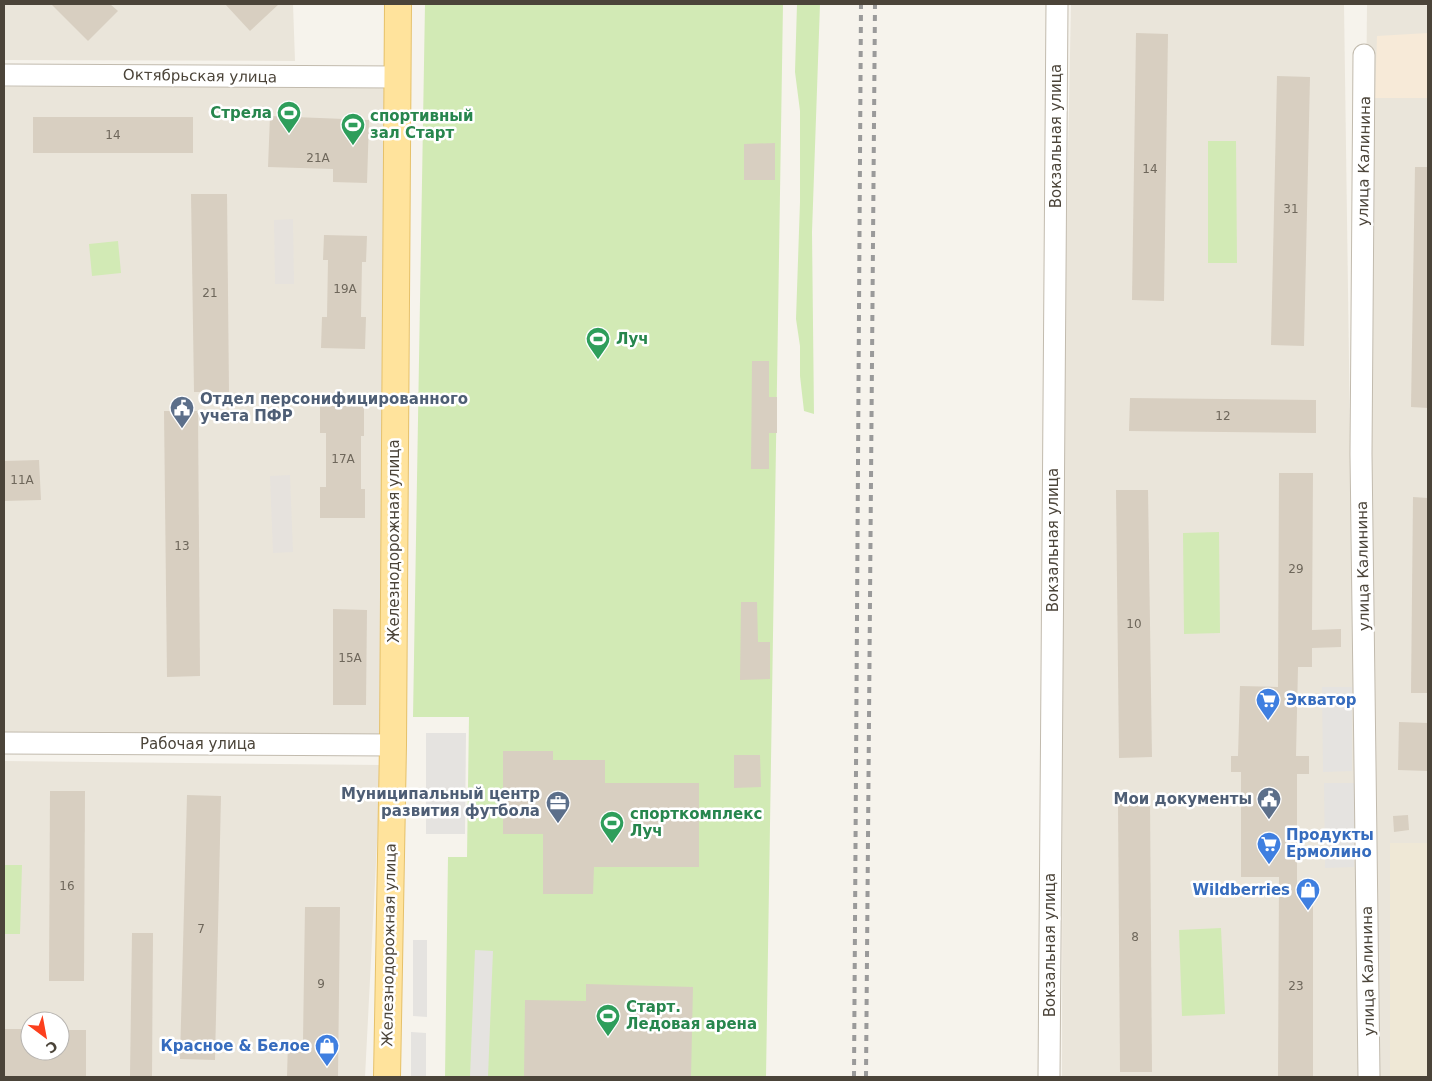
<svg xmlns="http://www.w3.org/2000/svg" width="1432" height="1081" font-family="'DejaVu Sans',sans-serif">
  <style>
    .residential { fill: #eae5da; fill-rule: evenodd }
    .commercial { fill: #f7ead8 }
    .industrial { fill: #e6e2dd }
    .education { fill: #efe8d6 }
    .green { fill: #d2eab5 }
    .parking { fill: #e5e3e0 }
    .building { fill: #d8cfc1 }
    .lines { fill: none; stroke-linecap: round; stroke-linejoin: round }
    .minor-casing { stroke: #c2bbae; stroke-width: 23 }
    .major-casing { stroke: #e6c16a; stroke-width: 28 }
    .minor { stroke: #fff; stroke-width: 21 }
    .major { stroke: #ffe39c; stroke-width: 26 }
    .rail { stroke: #9a9a9a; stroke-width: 4; stroke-dasharray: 6 6; stroke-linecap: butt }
    .labels { text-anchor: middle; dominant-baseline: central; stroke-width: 5; stroke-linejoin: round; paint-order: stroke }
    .number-label { font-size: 12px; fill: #6e675b }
    .street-label { font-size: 15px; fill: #4b4439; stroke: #fff }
    .leisure-label { font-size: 15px; font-weight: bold; fill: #27864d; stroke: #fff; text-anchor: start }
    .service-label { font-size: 15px; font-weight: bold; fill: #4e5e75; stroke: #fff; text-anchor: end }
    .shop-label { font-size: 15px; font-weight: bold; fill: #366cbe; stroke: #fff; text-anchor: start }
  </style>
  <rect width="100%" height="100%" fill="#f6f3ec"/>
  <!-- residential -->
  <g class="residential">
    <path d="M 4,4 L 293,4 L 295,61 L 4,60 Z"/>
    <path d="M 1071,4 L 1344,4 L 1359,1077 L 1062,1077 L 1063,403 Z"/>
    <path d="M 1367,4 L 1418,4 L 1428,6 L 1428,1077 L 1378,1077 L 1365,229 Z"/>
    <path d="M 390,82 L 381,753 L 4,749 L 4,87 Z"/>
    <path d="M 4,761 L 381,765 L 365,1077 L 4,1077 ZM 30,1021 L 60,1021 L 60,1051 L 30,1051 Z"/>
  </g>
  <!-- commercial -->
  <path class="commercial" d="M 1428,33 L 1428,98 L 1375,98 L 1377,36 Z"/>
  <!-- industrial -->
  <g class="industrial">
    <path d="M 293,219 L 294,284 L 275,284 L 274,220 Z"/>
    <path d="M 290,475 L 293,552 L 273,553 L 270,476 Z"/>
  </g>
  <!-- education -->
  <rect class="education" x="1390" y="843" width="38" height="234"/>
  <!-- green -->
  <g class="green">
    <path d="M 425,4 L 783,4 L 766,1077 L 445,1077 L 448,857 L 467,857 L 469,717 L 413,717 Z"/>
    <path d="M 797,4 L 820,4 L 812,232 L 814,414 L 804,411 L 800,376 L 800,346 L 796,319 L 800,202 L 800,111 L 795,72 Z"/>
    <path d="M 1208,141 L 1236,141 L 1237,263 L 1208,263 Z"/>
    <path d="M 118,241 L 121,273 L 92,276 L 89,244 Z"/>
    <path d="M 1219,532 L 1220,633 L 1184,634 L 1183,533 Z"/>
    <path d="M 4,865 L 22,865 L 20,934 L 4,934 Z"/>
    <path d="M 1221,928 L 1225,1014 L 1182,1016 L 1179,930 Z"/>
  </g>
  <!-- parking -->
  <g class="parking">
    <path d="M 1322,687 L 1352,687 L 1352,771 L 1323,772 Z"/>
    <path d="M 426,733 L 466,733 L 465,834 L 426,834 Z"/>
    <path d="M 1324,783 L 1354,783 L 1354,867 L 1325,868 Z"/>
    <path d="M 413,940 L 427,940 L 427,1017 L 413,1016 Z"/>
    <path d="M 475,950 L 493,951 L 488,1077 L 470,1077 Z"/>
    <path d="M 411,1032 L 426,1033 L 426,1077 L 411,1077 Z"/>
  </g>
  <!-- building -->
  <g class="building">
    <path d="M 51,4 L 110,4 L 118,11 L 88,41 Z"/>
    <path d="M 225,4 L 279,4 L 250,31 Z"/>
    <path d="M 1136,33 L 1168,34 L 1164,301 L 1132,300 Z"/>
    <path d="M 1277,76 L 1310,77 L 1304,346 L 1271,345 Z"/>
    <path d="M 270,116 L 369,120 L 367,183 L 333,182 L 333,169 L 268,167 Z"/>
    <rect x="33" y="117" width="160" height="36"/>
    <path d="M 775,143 L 775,180 L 744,180 L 744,144 Z"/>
    <path d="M 1415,167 L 1428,167 L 1428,408 L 1411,407 Z"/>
    <path d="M 191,194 L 227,194 L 229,392 L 194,392 Z"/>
    <path d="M 324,235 L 367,236 L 366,262 L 362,262 L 361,317 L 366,317 L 365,349 L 321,348 L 322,317 L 327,317 L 328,260 L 323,260 Z"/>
    <path d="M 752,361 L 769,361 L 769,397 L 777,397 L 777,433 L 769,433 L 769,469 L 751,469 Z"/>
    <path d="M 1130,398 L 1316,400 L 1316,433 L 1129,431 Z"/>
    <path d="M 320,406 L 364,406 L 364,436 L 361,436 L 361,489 L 365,489 L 365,518 L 320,518 L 320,487 L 326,487 L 326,433 L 320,433 Z"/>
    <path d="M 164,411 L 198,411 L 200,676 L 167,677 Z"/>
    <path d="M 39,460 L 41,500 L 4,501 L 4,461 Z"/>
    <path d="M 1279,473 L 1313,473 L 1312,630 L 1341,629 L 1341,647 L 1312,648 L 1312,667 L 1298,667 L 1296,756 L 1309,756 L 1309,774 L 1297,774 L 1297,894 L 1313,894 L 1313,1077 L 1278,1077 L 1279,877 L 1241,877 L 1241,772 L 1231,772 L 1231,756 L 1238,756 L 1240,686 L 1278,687 Z"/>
    <path d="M 1116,490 L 1148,490 L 1152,757 L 1119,758 Z"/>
    <path d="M 1413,497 L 1428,498 L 1428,693 L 1411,693 Z"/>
    <path d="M 741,602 L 757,602 L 758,642 L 770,642 L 770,679 L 740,680 Z"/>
    <path d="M 333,609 L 367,610 L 366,705 L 333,705 Z"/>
    <path d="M 1399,722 L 1428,723 L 1428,771 L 1398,770 Z"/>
    <path d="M 503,751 L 553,751 L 553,760 L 605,760 L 605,783 L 699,783 L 699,867 L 594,867 L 593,894 L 543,894 L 543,834 L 503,834 Z"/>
    <path d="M 734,755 L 760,755 L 761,787 L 734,788 Z"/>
    <path d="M 50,791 L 85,791 L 84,981 L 49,981 Z"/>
    <path d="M 187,795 L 221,796 L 215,1060 L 180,1059 Z"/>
    <path d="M 1150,802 L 1152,1072 L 1120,1072 L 1118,803 Z"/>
    <path d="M 1408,815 L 1409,830 L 1394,832 L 1393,816 Z"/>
    <path d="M 305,907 L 340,907 L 338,1077 L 287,1077 L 288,1041 L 303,1041 Z"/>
    <path d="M 132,933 L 153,933 L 152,1076 L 130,1076 Z"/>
    <path d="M 586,984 L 693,987 L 691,1077 L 524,1077 L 525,1000 L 586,1001 Z"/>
    <path d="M 4,1029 L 30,1029 L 30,1051 L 60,1051 L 60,1030 L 86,1030 L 86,1077 L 4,1077 Z"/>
  </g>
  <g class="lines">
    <defs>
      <g id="minor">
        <path d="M 1364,55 L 1361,454 L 1369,1077"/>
        <path d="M 4,75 L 397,77"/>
        <path d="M 4,743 L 393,745"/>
        <path d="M 1049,1077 L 1057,4"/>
      </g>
      <path id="major" d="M 387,1077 L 393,745 L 398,4"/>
    </defs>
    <!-- minor casing -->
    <use href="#minor" class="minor-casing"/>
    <!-- major casing -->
    <use href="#major" class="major-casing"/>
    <!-- minor -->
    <use href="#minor" class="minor"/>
    <!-- major -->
    <use href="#major" class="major"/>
    <!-- rail -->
    <g class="rail">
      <path d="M 854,1077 L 861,4"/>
      <path d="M 866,1077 L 875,4"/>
    </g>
  </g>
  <!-- icons -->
  <defs>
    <symbol id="stadium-pin" viewBox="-11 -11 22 30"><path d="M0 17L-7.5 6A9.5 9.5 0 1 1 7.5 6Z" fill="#2e9e5b" stroke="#fff"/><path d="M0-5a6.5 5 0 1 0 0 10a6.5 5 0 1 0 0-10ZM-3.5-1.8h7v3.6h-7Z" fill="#fff"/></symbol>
    <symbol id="civic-pin" viewBox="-11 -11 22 30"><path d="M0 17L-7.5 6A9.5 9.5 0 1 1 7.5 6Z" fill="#5c6f8a" stroke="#fff"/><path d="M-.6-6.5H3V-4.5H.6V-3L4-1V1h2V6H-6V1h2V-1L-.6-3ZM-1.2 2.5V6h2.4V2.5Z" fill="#fff"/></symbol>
    <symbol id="supermarket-pin" viewBox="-11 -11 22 30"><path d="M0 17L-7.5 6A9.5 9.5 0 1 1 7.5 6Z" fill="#3f7fe0" stroke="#fff"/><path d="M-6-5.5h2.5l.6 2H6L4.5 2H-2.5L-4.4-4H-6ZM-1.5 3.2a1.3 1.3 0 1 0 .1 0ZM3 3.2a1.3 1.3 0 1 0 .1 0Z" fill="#fff"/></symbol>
    <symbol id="office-pin" viewBox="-11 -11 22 30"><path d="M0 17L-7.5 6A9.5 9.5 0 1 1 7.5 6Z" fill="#5c6f8a" stroke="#fff"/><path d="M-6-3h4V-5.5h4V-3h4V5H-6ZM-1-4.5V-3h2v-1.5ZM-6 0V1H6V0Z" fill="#fff"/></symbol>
    <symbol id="shop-pin" viewBox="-11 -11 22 30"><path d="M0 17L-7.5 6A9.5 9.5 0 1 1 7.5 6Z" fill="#3f7fe0" stroke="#fff"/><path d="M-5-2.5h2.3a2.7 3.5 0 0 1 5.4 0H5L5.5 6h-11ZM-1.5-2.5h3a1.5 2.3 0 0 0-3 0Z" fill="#fff"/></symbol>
  </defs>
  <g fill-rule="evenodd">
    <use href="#stadium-pin" x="275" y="99" width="28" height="38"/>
    <use href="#stadium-pin" x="339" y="111" width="28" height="38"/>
    <use href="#stadium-pin" x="584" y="325" width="28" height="38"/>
    <use href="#civic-pin" x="168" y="394" width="28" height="38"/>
    <use href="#supermarket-pin" x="1254" y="686" width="28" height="38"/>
    <use href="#civic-pin" x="1255" y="785" width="28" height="38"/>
    <use href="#office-pin" x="544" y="789" width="28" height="38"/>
    <use href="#stadium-pin" x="598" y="809" width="28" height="38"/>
    <use href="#supermarket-pin" x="1255" y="830" width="28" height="38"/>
    <use href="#shop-pin" x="1294" y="876" width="28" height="38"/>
    <use href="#stadium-pin" x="594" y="1002" width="28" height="38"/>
    <use href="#shop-pin" x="313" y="1032" width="28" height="38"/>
  </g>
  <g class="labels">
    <!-- number labels -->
    <g class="number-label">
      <text x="113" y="135">14</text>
      <text x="318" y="158">21А</text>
      <text x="1150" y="169">14</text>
      <text x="1291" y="209">31</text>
      <text x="345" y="289">19А</text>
      <text x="210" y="293">21</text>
      <text x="1223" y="416">12</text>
      <text x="343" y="459">17А</text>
      <text x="22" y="480">11А</text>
      <text x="182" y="546">13</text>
      <text x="1296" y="569">29</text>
      <text x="1134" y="624">10</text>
      <text x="350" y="658">15А</text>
      <text x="67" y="886">16</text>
      <text x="201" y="929">7</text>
      <text x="1135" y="937">8</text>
      <text x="321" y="984">9</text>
      <text x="1296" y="986">23</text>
    </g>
    <!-- street labels -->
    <g class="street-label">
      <text transform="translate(200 76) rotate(1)">Октябрьская улица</text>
      <text transform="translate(1056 136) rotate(-90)">Вокзальная улица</text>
      <text transform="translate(1364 161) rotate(-89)">улица Калинина</text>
      <text transform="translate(1053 540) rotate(-90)">Вокзальная улица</text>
      <text transform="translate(394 541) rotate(-90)">Железнодорожная улица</text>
      <text transform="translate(1363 566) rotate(-91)">улица Калинина</text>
      <text x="198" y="744">Рабочая улица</text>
      <text transform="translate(389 945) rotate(-89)">Железнодорожная улица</text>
      <text transform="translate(1050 945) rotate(-90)">Вокзальная улица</text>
      <text transform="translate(1368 971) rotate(-91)">улица Калинина</text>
    </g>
    <!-- leisure labels -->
    <g class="leisure-label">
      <text x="272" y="113" text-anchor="end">Стрела</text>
      <text x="370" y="116">спортивный<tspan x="370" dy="17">зал Старт</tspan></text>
      <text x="616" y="339">Луч</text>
      <text x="630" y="814">спорткомплекс<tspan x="630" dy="17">Луч</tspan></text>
      <text x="626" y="1007">Старт.<tspan x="626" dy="17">Ледовая арена</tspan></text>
    </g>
    <!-- service labels -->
    <g class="service-label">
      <text x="200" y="399" text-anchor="start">Отдел персонифицированного<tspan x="200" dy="17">учета ПФР</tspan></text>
      <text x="540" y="794">Муниципальный центр<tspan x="540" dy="17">развития футбола</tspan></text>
      <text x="1252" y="799">Мои документы</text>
    </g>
    <!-- shop labels -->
    <g class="shop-label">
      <text x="1286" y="700">Экватор</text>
      <text x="1286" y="835">Продукты<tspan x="1286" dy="17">Ермолино</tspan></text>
      <text x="1290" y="890" text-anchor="end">Wildberries</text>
      <text x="310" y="1046" text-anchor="end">Красное &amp; Белое</text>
    </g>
  </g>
  <!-- border -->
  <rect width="1432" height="1081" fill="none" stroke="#4b4439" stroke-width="10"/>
  <!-- north arrow -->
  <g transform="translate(45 1036) rotate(148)"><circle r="24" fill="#ffffff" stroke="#b7b4b0"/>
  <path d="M0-4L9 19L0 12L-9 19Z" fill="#fc3f1d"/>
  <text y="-8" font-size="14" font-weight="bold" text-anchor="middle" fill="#4b4439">С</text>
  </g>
</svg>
